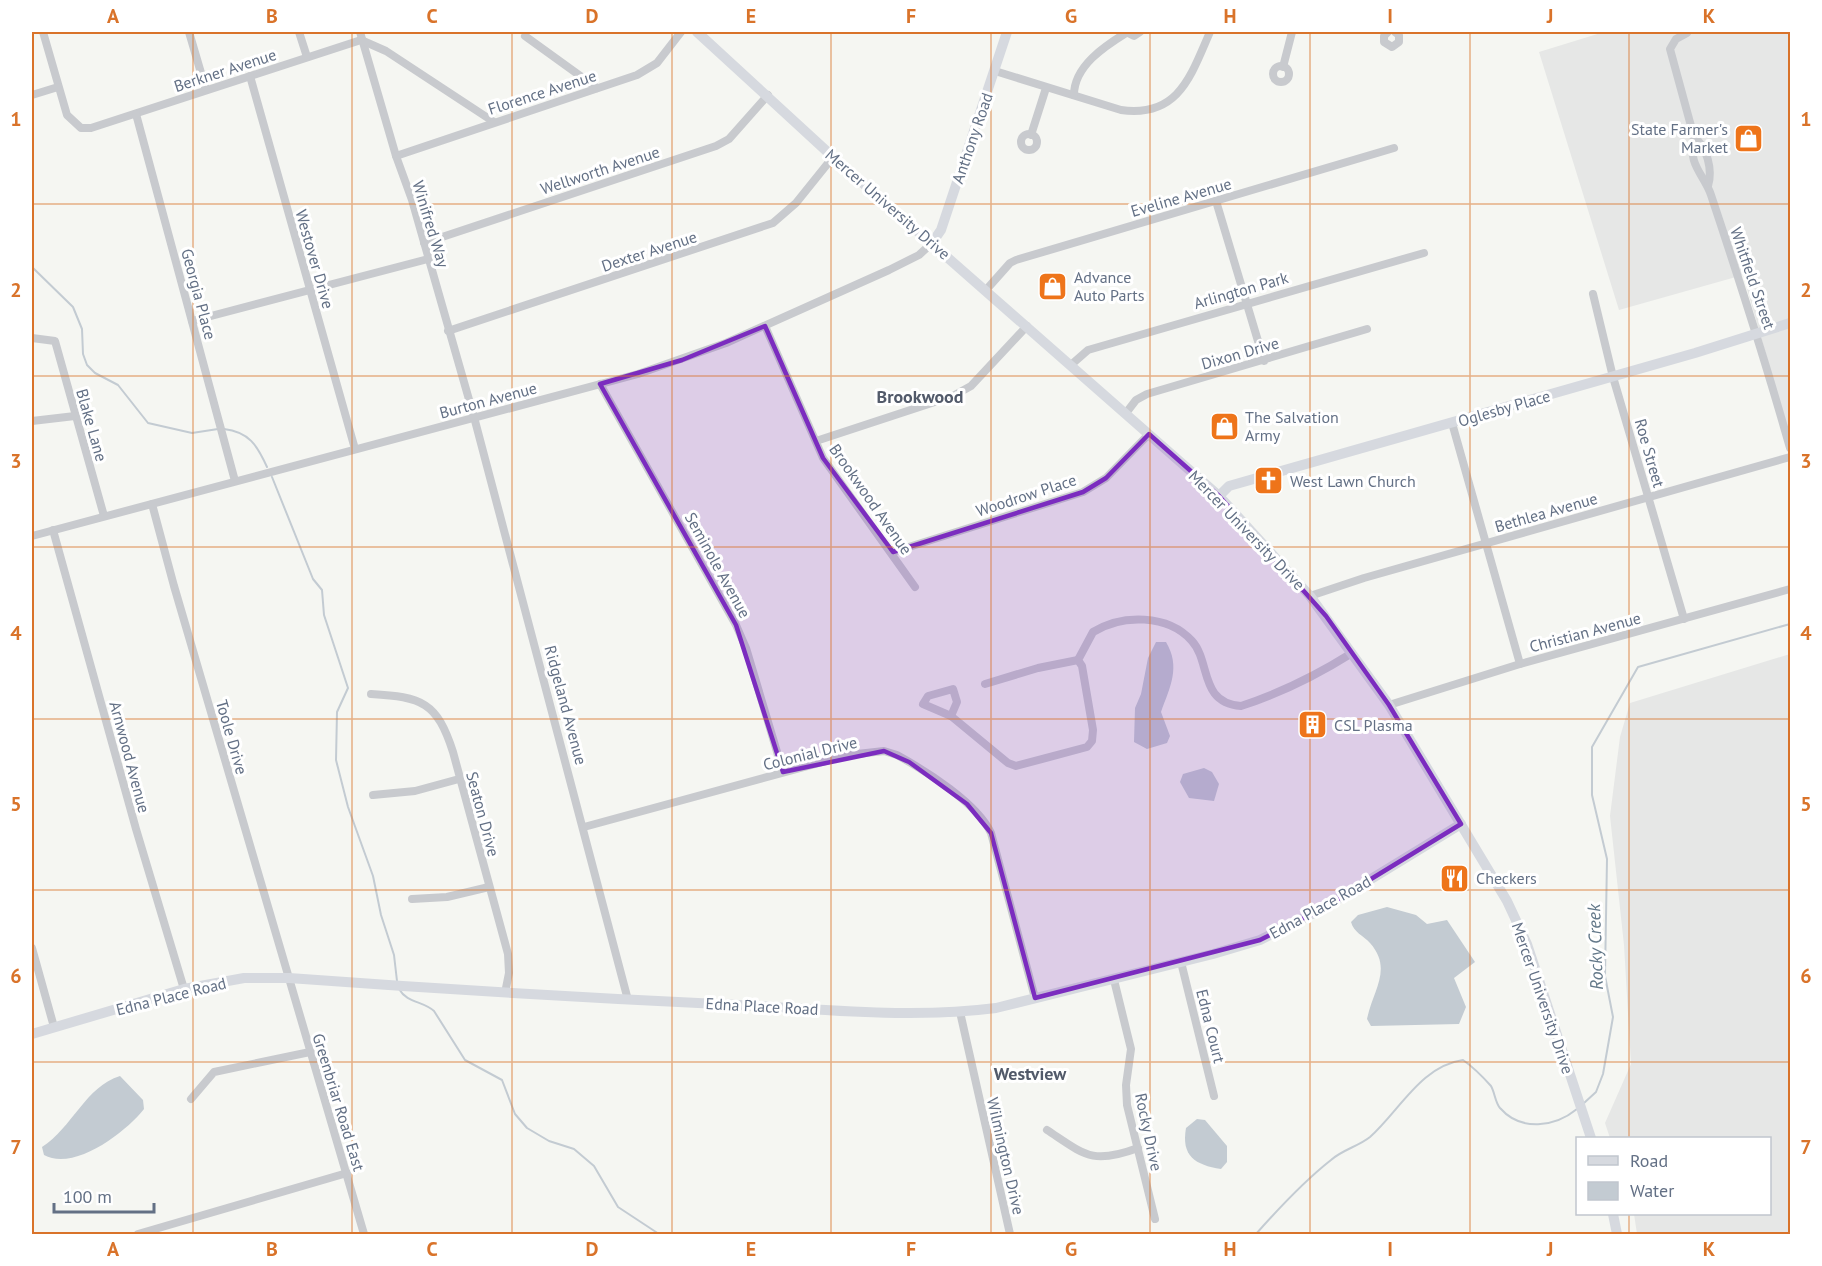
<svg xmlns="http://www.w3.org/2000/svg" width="1822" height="1266" font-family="'PT Sans',sans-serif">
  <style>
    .built { fill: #e6e7e6 }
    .water { fill: #c3cbd2 }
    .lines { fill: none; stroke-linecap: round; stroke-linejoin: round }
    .stream { stroke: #c3cbd2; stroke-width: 2 }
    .street { stroke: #c8cace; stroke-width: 8 }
    .secondary { stroke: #d6d9df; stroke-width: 10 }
    .marked { fill: #7b2cbf; fill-opacity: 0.2; stroke: #7b2cbf; stroke-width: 4.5; stroke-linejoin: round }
    .grid { fill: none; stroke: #d9732a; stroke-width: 1.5; stroke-opacity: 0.55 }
    .labels { text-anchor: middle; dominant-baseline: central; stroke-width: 6; stroke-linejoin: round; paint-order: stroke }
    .street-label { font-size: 16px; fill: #637085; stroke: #fff }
    .poi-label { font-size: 16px; fill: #637085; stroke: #fff; text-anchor: start }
    .neighbourhood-label { font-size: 18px; font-weight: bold; fill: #525a6a; stroke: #fff }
    .water-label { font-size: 18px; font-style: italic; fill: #637889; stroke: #fff }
    .neatline { fill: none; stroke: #d9732a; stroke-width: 2 }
    .grid-label { font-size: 20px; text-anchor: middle; font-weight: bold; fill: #d9732a }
  </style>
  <rect width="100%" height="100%" fill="#f5f6f2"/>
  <!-- built -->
  <g class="built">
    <path d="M 1604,32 L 1790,32 L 1790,437 L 1743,275 L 1619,310 L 1539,52 Z"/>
    <path d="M 1790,654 L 1790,1234 L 1637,1234 L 1634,1214 L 1770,1214 L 1770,1138 L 1610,1138 L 1605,1123 L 1631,1064 L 1624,945 L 1610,816 L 1620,737 L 1630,703 Z"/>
  </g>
  <!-- water -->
  <g class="water">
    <path d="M 1156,642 L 1166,642 C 1181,667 1170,687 1161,712 L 1170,736 L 1167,743 L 1147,749 L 1134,742 L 1135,708 L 1141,694 L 1148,658 Z"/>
    <path d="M 1204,768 L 1212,772 L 1219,784 L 1214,801 L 1189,798 L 1180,782 L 1183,774 Z"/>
    <path d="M 1387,907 L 1416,915 L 1427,924 L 1447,920 L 1475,962 L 1454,978 L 1466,1007 L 1459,1024 L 1371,1026 L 1367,1019 C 1373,990 1393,969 1370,943 C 1363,935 1354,933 1351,922 L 1358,915 Z"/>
    <path d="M 120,1076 L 143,1100 L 144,1109 C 126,1132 74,1172 44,1155 L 42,1147 C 72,1128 86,1086 120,1076 Z"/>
    <path d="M 1197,1119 L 1205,1120 L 1227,1146 L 1227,1162 L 1221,1169 C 1195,1165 1181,1156 1186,1128 Z"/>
  </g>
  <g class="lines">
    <!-- stream -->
    <g class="stream">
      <path d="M 32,267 L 73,307 L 82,329 L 83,354 L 87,365 L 95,373 L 118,385 L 148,423 L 192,433 L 218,429"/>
      <path d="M 224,429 C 249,432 257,445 267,467"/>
      <path d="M 272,477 L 313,579 L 322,590 L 324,615 L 348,688 L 337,712 L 336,760 L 348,807 L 373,876 L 381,915 L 394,955 L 397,981"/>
      <path d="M 399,989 C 407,1003 423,1001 434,1011 L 465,1060 L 502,1080 L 515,1114 L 527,1128 L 549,1141 L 574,1149 L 594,1166 L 618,1207 L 659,1234"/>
      <path d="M 1584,1103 L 1596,1092 L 1603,1074 L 1613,1017 L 1605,976 L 1607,859 L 1592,795 L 1592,747 L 1638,667 L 1790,624"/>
      <path d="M 1256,1234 C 1279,1208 1303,1182 1331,1160 C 1342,1150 1359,1146 1370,1137 C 1400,1110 1421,1066 1463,1060 C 1473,1067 1483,1077 1491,1086 C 1495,1093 1495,1102 1500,1108 C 1521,1132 1555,1127 1577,1109"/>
    </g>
    <!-- street -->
    <g class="street">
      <path d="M 43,32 L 67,115 L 81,128 L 91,128 L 361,40"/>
      <path d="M 189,32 L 206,90"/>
      <path d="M 299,32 L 307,57"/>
      <path d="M 360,32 L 396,156 L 412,200 L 474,417 L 628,1000"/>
      <path d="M 1126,32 L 1134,36 L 1140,32"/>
      <path d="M 1388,32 L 1384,36 L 1384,42 L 1392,47 L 1399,42 L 1399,35 L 1395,32"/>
      <path d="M 1687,33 L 1676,39 L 1670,49 L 1694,137 C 1687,165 1704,174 1711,195 C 1739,279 1766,363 1790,448"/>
      <path d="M 525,36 L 597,88"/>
      <path d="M 361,40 L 386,51 L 494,122"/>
      <circle cx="1281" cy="74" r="8"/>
      <path d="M 1283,67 L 1292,32"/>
      <path d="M 995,71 L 1121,110 C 1179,118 1191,75 1210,32"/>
      <path d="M 250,76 L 355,449"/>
      <path d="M 32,95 L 58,87"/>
      <path d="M 1074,95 C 1074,66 1105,46 1126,33"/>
      <path d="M 136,114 L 235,481"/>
      <circle cx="1029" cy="142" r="8"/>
      <path d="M 1031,135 L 1046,88"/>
      <path d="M 1694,137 C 1707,147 1713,170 1708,186"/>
      <path d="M 396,156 L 637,75 L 657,63 L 681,32"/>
      <path d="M 1216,201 L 1264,361"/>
      <path d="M 424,243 L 716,146 L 729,139 L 768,95"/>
      <path d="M 986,290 L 1010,263 L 1016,260 L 1394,148"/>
      <path d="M 1593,294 L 1613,377 L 1684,619"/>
      <path d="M 192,321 L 428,259"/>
      <path d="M 765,326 L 823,458 L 915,587"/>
      <path d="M 448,331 L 773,223 L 796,203 L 833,157"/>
      <path d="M 32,338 L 55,341 L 104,516"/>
      <path d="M 1072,364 L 1088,350 L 1424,253"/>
      <path d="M 600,384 L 736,625 L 746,648 L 783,772"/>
      <path d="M 1126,413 L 1136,400 L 1147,394 L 1367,329"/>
      <path d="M 32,421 L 75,416"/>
      <path d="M 1452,423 L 1520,664"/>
      <path d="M 816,441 L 953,396 L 971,386 L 1027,326"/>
      <path d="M 152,504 L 174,586 L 364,1234"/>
      <path d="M 53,530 L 136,829 L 184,989"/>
      <path d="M 32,536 L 638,374 L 726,343 L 889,270 L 919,255 L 932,243"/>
      <path d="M 893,552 L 1083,492 L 1106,478 L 1149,434"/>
      <path d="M 1310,596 L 1364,578 L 1790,457"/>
      <path d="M 985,684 L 1038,668 L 1078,660"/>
      <path d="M 953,689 L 957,702 L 951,716 L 923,704 L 928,696 Z"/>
      <path d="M 371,694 C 422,697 437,702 453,752 L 508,954 L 509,973 L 505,993"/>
      <path d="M 1389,705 L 1520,664 L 1790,589"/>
      <path d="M 951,716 L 1008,763 L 1016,766 L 1087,747 L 1092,741 L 1093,730 L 1082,666 L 1078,660 L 1093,632 C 1122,614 1168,614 1192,641 C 1211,662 1199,703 1241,706 C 1281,693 1317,675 1352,653"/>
      <path d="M 373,795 L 415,791 L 459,779"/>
      <path d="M 584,827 L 848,755 L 884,751 L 897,755 C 926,771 977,803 991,833 L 1035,998"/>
      <path d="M 412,899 L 447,897 L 489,887"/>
      <path d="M 32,948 L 54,1027"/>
      <path d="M 1181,962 L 1214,1096"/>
      <path d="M 1114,980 L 1131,1049 L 1126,1085 L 1127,1105 L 1155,1219"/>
      <path d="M 960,1012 L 1010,1234"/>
      <path d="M 191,1099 L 214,1072 L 310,1052"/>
      <path d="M 1047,1130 C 1085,1155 1092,1165 1138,1148"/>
      <path d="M 138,1234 L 347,1173"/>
    </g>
    <!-- secondary -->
    <g class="secondary">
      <path d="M 697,32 L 833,157 L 1219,496 L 1310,596 L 1389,705 L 1507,901 L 1527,944 L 1591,1138"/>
      <path d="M 932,243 L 941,230 L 1007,32"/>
      <path d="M 1219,496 L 1229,486 L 1695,353 L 1790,323"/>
      <path d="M 32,1034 L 184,989 L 244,978 L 289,978 C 438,989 588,998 738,1005 C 823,1009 911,1019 996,1008 L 1213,954 L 1260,940 L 1322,909 L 1461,824"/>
      <path d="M 1613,1214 L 1617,1234"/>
    </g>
  </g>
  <!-- marked area -->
  <path class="marked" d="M 765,326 L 823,458 L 893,552 L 1083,492 L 1106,478 L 1149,434 L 1219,496 L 1326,616 L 1389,705 L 1461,824 L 1322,909 L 1260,940 L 1035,998 L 991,833 L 967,804 L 909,762 L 884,751 L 783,772 L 736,625 L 600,384 L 682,360 Z"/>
  <!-- grid -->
  <path class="grid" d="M 193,32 L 193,1234M 352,32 L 352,1234M 512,32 L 512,1234M 672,32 L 672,1234M 831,32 L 831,1234M 991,32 L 991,1234M 1150,32 L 1150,1234M 1310,32 L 1310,1234M 1470,32 L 1470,1234M 1629,32 L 1629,1138M 32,204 L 1790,204M 32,376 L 1790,376M 32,547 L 1790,547M 32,719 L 1790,719M 32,890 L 1790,890M 32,1062 L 1790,1062M 1629,1214 L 1629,1234"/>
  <!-- icons -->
  <defs>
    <symbol id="shop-square" viewBox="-11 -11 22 22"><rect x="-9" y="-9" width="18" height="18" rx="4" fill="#ee741a" stroke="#fff"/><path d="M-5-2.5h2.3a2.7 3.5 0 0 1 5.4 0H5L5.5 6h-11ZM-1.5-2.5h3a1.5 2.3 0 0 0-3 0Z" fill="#fff"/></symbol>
    <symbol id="church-square" viewBox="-11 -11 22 22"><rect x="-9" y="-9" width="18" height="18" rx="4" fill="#ee741a" stroke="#fff"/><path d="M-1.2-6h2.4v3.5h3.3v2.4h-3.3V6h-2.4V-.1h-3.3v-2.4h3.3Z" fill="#fff"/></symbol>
    <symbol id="building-square" viewBox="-11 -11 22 22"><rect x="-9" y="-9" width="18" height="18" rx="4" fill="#ee741a" stroke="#fff"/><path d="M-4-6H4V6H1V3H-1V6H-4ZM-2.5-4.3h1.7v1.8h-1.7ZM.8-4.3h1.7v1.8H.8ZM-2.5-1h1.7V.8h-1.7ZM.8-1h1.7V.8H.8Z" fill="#fff"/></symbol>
    <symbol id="restaurant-square" viewBox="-11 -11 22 22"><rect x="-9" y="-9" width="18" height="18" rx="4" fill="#ee741a" stroke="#fff"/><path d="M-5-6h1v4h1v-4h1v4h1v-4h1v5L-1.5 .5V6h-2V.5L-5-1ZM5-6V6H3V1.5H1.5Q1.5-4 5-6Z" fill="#fff"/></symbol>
  </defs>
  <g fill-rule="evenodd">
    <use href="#shop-square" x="1732" y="122" width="33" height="33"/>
    <use href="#shop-square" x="1036" y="270" width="33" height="33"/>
    <use href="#shop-square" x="1208" y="410" width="33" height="33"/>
    <use href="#church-square" x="1252" y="464" width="33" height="33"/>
    <use href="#building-square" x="1296" y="708" width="33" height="33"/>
    <use href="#restaurant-square" x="1438" y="862" width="33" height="33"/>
  </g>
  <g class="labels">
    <!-- street labels -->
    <g class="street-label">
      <text transform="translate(225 70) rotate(-18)">Berkner Avenue</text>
      <text transform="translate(542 92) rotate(-18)">Florence Avenue</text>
      <text transform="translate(972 138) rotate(-71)">Anthony Road</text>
      <text transform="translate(600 170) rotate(-18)">Wellworth Avenue</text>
      <text transform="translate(1181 197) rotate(-16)">Eveline Avenue</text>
      <text transform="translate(888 204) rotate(41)">Mercer University Drive</text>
      <text transform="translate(431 224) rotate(73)">Winifred Way</text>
      <text transform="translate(649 251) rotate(-18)">Dexter Avenue</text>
      <text transform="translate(315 259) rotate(74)">Westover Drive</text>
      <text transform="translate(1753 278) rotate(71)">Whitfield Street</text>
      <text transform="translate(1241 290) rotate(-16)">Arlington Park</text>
      <text transform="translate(199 294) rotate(75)">Georgia Place</text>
      <text transform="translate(1240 353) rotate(-16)">Dixon Drive</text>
      <text transform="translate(488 400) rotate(-15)">Burton Avenue</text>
      <text transform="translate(1504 408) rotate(-16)">Oglesby Place</text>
      <text transform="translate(92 425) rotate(74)">Blake Lane</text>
      <text transform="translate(1650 453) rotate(74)">Roe Street</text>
      <text transform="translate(1026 495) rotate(-18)">Woodrow Place</text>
      <text transform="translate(871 499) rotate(55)">Brookwood Avenue</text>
      <text transform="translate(1546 512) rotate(-16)">Bethlea Avenue</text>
      <text transform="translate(1247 530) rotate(46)">Mercer University Drive</text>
      <text transform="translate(718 565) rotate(61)">Seminole Avenue</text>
      <text transform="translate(1585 632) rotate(-15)">Christian Avenue</text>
      <text transform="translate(566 705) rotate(75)">Ridgeland Avenue</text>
      <text transform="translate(232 737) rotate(74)">Toole Drive</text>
      <text transform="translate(810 753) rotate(-14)">Colonial Drive</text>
      <text transform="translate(130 757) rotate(75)">Arnwood Avenue</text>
      <text transform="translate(483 814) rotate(75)">Seaton Drive</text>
      <text transform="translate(1320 907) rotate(-29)">Edna Place Road</text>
      <text transform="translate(171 996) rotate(-14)">Edna Place Road</text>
      <text transform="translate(1543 998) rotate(71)">Mercer University Drive</text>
      <text transform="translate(762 1006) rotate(3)">Edna Place Road</text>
      <text transform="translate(1211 1026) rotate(76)">Edna Court</text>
      <text transform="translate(339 1102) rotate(73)">Greenbriar Road East</text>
      <text transform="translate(1149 1132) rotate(78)">Rocky Drive</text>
      <text transform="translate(1006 1156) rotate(77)">Wilmington Drive</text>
    </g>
    <!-- poi labels -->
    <g class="poi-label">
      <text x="1728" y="129" text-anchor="end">State Farmer's<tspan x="1728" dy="18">Market</tspan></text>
      <text x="1074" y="277">Advance<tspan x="1074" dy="18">Auto Parts</tspan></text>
      <text x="1245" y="417">The Salvation<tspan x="1245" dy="18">Army</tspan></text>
      <text x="1290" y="481">West Lawn Church</text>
      <text x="1334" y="725">CSL Plasma</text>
      <text x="1476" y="878">Checkers</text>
    </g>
    <!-- neighbourhood labels -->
    <g class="neighbourhood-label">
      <text x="920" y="396">Brookwood</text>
      <text x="1030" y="1073">Westview</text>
    </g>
    <!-- water labels -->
    <g class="water-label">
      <text transform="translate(1595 947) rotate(-92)">Rocky Creek</text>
    </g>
  </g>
  <!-- border -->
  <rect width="1822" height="1266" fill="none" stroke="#ffffff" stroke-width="66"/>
  <!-- legend -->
  <rect x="1576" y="1137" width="195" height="78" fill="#ffffff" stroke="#c1c6ce" stroke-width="1.5"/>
  <rect x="1588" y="1156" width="30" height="9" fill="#d6d9df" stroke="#c1c6ce" stroke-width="1.5"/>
  <text x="1630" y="1167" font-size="18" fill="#637085">Road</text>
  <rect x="1588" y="1182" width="30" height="18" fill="#c3cbd2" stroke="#c1c6ce" stroke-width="1.5"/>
  <text x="1630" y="1197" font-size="18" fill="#637085">Water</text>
  <!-- scale -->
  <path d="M54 1203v9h100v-9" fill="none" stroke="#637085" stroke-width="3"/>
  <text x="63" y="1203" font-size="18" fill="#637085" stroke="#ffffff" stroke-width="4.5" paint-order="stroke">100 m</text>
  <rect x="33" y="33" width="1756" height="1200" class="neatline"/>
  <g class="grid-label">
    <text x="113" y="23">A</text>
    <text x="272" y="23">B</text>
    <text x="432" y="23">C</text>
    <text x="592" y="23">D</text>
    <text x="751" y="23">E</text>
    <text x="911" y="23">F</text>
    <text x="1071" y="23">G</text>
    <text x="1230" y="23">H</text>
    <text x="1390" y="23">I</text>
    <text x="1550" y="23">J</text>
    <text x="1709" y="23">K</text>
    <text x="16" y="126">1</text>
    <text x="1806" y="126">1</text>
    <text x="16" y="297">2</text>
    <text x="1806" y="297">2</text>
    <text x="16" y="468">3</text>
    <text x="1806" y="468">3</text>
    <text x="16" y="640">4</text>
    <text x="1806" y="640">4</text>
    <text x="16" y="811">5</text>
    <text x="1806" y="811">5</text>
    <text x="16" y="983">6</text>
    <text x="1806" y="983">6</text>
    <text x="16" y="1154">7</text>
    <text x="1806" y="1154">7</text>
    <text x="113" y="1256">A</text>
    <text x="272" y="1256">B</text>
    <text x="432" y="1256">C</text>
    <text x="592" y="1256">D</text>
    <text x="751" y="1256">E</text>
    <text x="911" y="1256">F</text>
    <text x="1071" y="1256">G</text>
    <text x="1230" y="1256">H</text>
    <text x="1390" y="1256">I</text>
    <text x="1550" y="1256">J</text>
    <text x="1709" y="1256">K</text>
  </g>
</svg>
